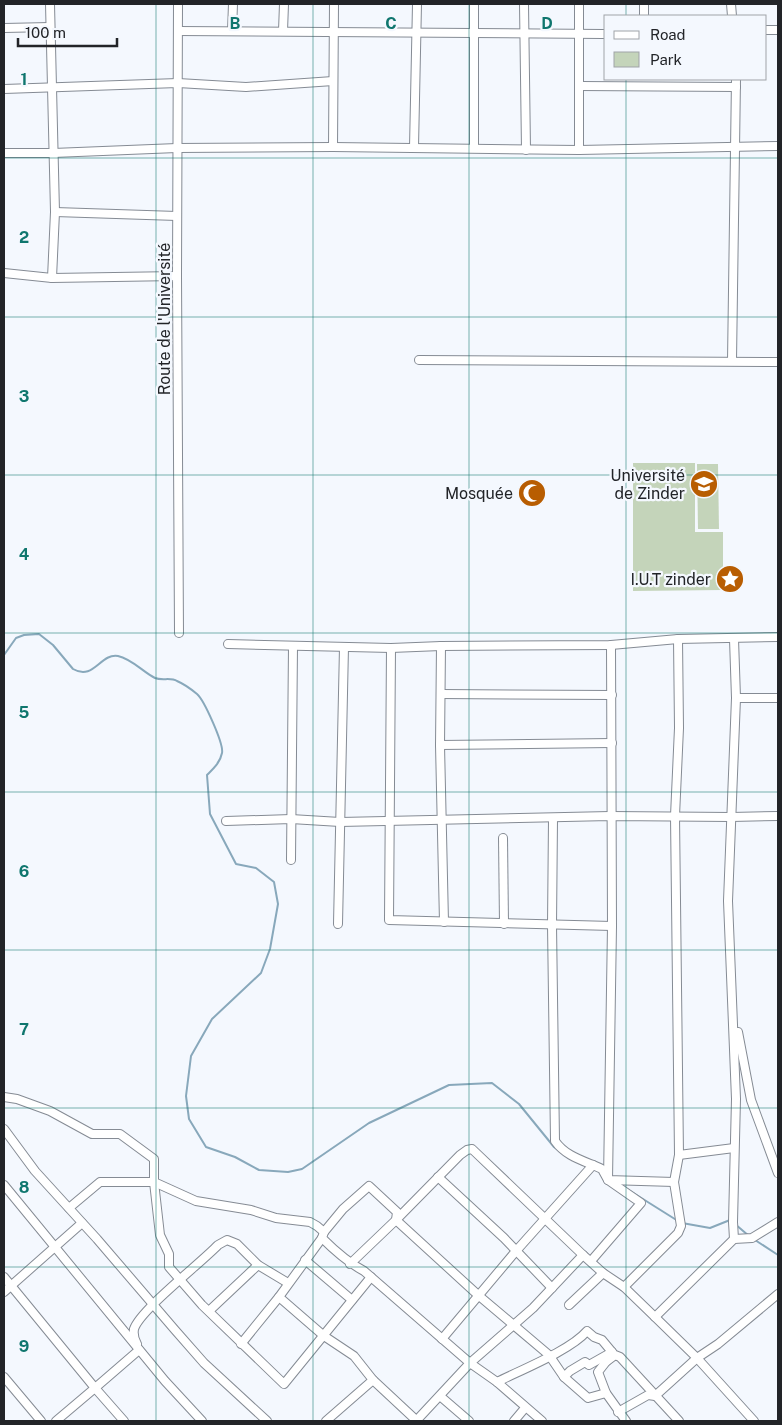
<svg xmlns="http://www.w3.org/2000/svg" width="782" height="1425" font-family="'Public Sans',sans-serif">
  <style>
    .green { fill: #c4d4ba }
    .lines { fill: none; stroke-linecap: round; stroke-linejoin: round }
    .stream { stroke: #88a8bb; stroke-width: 2 }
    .minor-casing { stroke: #858b94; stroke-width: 10 }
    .minor { stroke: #fff; stroke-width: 8 }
    .grid { fill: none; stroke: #0f766e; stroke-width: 1; stroke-opacity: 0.55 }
    .labels { text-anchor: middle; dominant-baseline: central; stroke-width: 4.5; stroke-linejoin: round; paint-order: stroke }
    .street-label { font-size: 16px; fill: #222428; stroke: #f4f8fe }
    .poi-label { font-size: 16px; fill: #222428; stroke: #f4f8fe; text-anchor: end }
    .grid-label { font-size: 16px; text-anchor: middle; font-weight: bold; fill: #0f766e; stroke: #f4f8fe; stroke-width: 4.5; stroke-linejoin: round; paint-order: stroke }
  </style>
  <rect width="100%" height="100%" fill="#f4f8fe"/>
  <!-- green -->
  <g class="green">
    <path d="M 633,463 L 695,463 L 695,532 L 723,532 L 723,590 L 633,591 Z"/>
    <path d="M 718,464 L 719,529 L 698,529 L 697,464 Z"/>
  </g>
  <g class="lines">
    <!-- stream -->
    <g class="stream">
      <path d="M 4,655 L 16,638 L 24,635 L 39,634 L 53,645 L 73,669 C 94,681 100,653 118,656 C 132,659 143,672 155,678 C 162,681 171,677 177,681 C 184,684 191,689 197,694 C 204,700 224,744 222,753 C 220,763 213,769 207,775 L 210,814 L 236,864 L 256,868 L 274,882 L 278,904 L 270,949 L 261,973 L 212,1019 L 191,1056 L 186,1096 L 189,1119 L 206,1147 L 235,1157 L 259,1170 L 288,1172 L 302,1169 L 369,1123 L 449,1085 L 492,1083 L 519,1104 L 554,1147 L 558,1150"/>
      <path d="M 627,1189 L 678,1221"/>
      <path d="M 682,1223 L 710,1228 L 730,1220"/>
      <path d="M 735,1224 L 749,1236"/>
      <path d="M 755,1240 L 778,1255"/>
    </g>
    <defs>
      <g id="minor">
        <path d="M 50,4 L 55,212 L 52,278"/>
        <path d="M 178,4 L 177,276 L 179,633"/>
        <path d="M 524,4 L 526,150"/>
        <path d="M 731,4 L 732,16"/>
        <path d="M 644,16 L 644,4"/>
        <path d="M 4,28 L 50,27"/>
        <path d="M 766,30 L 778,30"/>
        <path d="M 178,31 C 320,31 463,33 606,34"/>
        <path d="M 232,31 L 233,4"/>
        <path d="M 283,31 L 284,4"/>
        <path d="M 580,86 L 736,87"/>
        <path d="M 4,89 L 178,83 L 246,87 L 333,81"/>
        <path d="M 333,147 L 334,4"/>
        <path d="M 414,147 L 417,4"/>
        <path d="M 474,148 L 474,4"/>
        <path d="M 579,150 L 579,4"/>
        <path d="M 4,153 L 53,153 L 177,148 L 333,147 L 579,150 L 778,146"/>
        <path d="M 55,212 L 177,216"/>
        <path d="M 4,273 L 52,278 L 177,276"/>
        <path d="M 419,360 L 778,362"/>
        <path d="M 732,361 L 736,79"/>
        <path d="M 228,644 L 391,648 L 441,646 L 611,645 L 678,639 L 778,637"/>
        <path d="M 611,645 L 612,926 L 608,1180 L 674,1182"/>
        <path d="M 441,646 L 440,745 L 444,922"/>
        <path d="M 391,648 L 389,920 L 612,926"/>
        <path d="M 441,694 L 612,695"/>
        <path d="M 736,698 L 778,698"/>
        <path d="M 440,745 L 612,743"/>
        <path d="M 553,819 L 552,925 L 555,1141 C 566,1157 585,1161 602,1169 L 608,1180 L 641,1203 L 591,1261"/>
        <path d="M 226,821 L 291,819 L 340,822 L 610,816 L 731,817 L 778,816"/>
        <path d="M 503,838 L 504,924"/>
        <path d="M 291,860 L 293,646"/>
        <path d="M 338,924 L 344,647"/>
        <path d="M 738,1032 L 751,1100 L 778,1173"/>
        <path d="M 4,1097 L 17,1099 L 50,1111 L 92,1134 L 120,1134 L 154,1159 L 154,1182 L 196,1201 L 251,1210 L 276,1218 L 310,1222 L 317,1226 L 324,1232 L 343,1209 L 369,1186 L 397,1212 L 396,1220 L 460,1155 L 467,1150 L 472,1149 L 583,1255 L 603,1273 L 624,1287 L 655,1317 L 697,1358 L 754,1421"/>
        <path d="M 4,1129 L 35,1171 L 97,1239 L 175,1330 L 204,1363 L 267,1421"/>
        <path d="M 679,1155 L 734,1148"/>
        <path d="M 438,1177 L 504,1238 L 552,1288"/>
        <path d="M 4,1185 L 165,1381 L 202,1421"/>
        <path d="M 69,1208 L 100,1182 L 154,1182 L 160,1235 L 169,1254 L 169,1267 L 202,1305 L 284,1384 L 371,1277"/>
        <path d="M 324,1232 L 322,1238 C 335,1251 347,1262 364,1271 L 470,1363 L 497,1382 L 542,1421"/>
        <path d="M 734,1239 L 733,1222 L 736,1099 L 728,901 L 736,698 L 734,639"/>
        <path d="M 305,1260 L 352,1300"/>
        <path d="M 350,1264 L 396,1220 L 478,1295 L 549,1355 L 564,1377 L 570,1371 L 585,1362 L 589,1365 L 612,1352"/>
        <path d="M 4,1277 L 95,1388 L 139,1350"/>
        <path d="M 624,1287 L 678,1233 L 681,1226 L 674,1182 L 679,1155 L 675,816 L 679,728 L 678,639"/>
        <path d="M 4,1292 L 82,1223"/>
        <path d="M 279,1297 L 324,1336 L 354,1356 L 373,1380 L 417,1421"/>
        <path d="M 569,1305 L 603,1273"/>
        <path d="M 209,1311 L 258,1265"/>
        <path d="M 655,1317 L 734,1239 L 752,1238 L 778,1222"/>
        <path d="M 442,1339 L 516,1251 L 593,1165"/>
        <path d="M 137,1344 C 134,1339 133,1335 134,1329 C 140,1310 201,1263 218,1245 L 227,1240 L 237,1244 L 258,1265 L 288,1283"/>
        <path d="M 241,1344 L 279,1297 L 322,1238"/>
        <path d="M 609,1358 L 598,1372 L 606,1393 L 626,1421"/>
        <path d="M 607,1361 L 615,1355 L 620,1357 L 679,1421"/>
        <path d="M 4,1377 L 41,1421"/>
        <path d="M 564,1377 L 588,1398 L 606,1393"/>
        <path d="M 497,1382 C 521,1370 571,1350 587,1331 L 594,1337 L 602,1340 L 612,1352"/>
        <path d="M 440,1396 L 469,1421"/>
        <path d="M 618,1412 L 648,1395 L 655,1396 L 697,1358 L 718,1344 L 778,1294"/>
        <path d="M 56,1421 L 95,1388 L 124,1421"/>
        <path d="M 326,1421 L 373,1380"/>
        <path d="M 416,1421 L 470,1363 L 533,1308 L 583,1255"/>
        <path d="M 514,1421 L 525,1408"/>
      </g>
    </defs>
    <!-- minor casing -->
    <use href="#minor" class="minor-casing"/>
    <!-- minor -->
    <use href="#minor" class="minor"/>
  </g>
  <!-- grid -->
  <path class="grid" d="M 156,4 L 156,1421M 313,4 L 313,1421M 469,4 L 469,1421M 626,4 L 626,16M 626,79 L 626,1421M 4,158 L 778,158M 4,317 L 778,317M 4,475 L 778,475M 4,633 L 778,633M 4,792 L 778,792M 4,950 L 778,950M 4,1108 L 778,1108M 4,1267 L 778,1267"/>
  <!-- icons -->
  <defs>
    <symbol id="university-disc" viewBox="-11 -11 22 22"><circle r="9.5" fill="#b85d01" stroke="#f4f8fe"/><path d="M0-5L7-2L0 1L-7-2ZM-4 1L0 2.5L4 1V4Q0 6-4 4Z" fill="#fff"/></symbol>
    <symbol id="mosque-disc" viewBox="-11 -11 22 22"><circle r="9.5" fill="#b85d01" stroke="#f4f8fe"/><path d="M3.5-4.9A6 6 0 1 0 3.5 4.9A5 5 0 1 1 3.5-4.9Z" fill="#fff"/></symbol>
    <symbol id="sight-disc" viewBox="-11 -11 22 22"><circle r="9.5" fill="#b85d01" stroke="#f4f8fe"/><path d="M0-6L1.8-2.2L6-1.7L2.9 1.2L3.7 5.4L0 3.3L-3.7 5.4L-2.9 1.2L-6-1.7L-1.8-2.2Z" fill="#fff"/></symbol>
  </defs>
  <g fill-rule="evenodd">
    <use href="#university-disc" x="688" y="468" width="32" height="32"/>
    <use href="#mosque-disc" x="516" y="477" width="32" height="32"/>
    <use href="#sight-disc" x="714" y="563" width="32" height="32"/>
  </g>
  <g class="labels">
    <!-- street labels -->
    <g class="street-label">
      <text transform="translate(164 319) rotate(-90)">Route de l'Université</text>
    </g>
    <!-- poi labels -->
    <g class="poi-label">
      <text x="685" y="475">Université<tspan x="685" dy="18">de Zinder</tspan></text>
      <text x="513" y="493">Mosquée</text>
      <text x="711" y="579">I.U.T zinder</text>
    </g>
  </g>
  <g class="grid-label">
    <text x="235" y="29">B</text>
    <text x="391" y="29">C</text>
    <text x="547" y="29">D</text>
    <text x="24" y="85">1</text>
    <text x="24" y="243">2</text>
    <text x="24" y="402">3</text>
    <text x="24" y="560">4</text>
    <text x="24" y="718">5</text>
    <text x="24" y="877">6</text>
    <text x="24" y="1035">7</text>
    <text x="24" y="1193">8</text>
    <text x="24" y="1352">9</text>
  </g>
  <!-- border -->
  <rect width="782" height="1425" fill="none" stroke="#222428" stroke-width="10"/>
  <!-- legend -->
  <rect x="604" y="15" width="162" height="65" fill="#f4f8fe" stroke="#a0a3a8"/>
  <rect x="614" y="31" width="25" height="8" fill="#ffffff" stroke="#a0a3a8"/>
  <text x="650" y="40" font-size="15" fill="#222428">Road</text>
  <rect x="614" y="52" width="25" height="15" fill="#c4d4ba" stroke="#a0a3a8"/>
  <text x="650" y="65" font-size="15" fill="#222428">Park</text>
  <!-- scale -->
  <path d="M18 38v8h99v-8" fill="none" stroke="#222428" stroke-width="2.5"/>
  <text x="25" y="38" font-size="15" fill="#222428" stroke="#f4f8fe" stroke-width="4" paint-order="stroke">100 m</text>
</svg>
